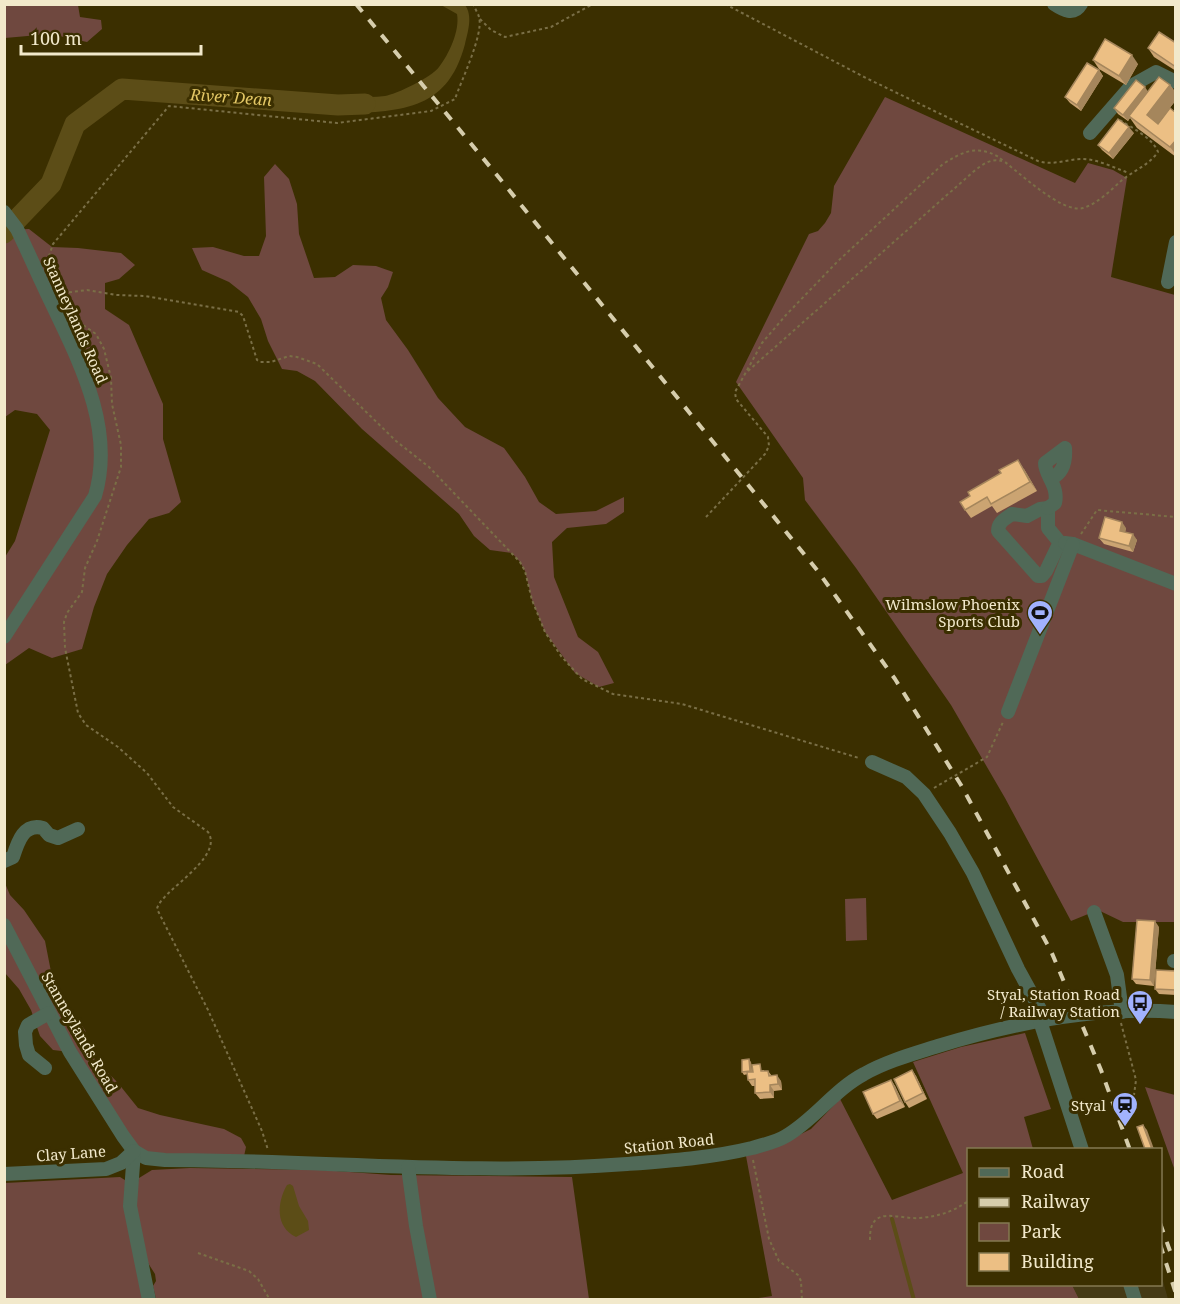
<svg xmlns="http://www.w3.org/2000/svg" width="1180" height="1304" font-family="'Noto Serif',serif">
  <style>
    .built { fill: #453a15 }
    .green { fill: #6f483f }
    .water { fill: #5c4d17 }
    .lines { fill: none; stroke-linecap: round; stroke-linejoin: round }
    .stream { stroke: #5c4d17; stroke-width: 4 }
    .river { stroke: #5c4d17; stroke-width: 21 }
    .path { stroke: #7a6f46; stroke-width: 2; stroke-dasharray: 3 3; stroke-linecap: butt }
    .minor { stroke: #506957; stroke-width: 14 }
    .rail { stroke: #d6cdac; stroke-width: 4; stroke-dasharray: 10 10; stroke-linecap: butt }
    .wall { fill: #cba472 }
    .shaded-wall { fill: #a5865c }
    .building { fill: #ecbf84; stroke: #a5865c; stroke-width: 1.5 }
    .labels { text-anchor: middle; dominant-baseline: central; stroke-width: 6; stroke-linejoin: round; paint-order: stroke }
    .street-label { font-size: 15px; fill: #f2e9cb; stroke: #3b2f00 }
    .poi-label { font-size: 15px; fill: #f2e9cb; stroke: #3b2f00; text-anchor: end }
    .water-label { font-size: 16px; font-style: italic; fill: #e3c765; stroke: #3b2f00 }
  </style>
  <rect width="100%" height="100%" fill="#3b2f00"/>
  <!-- built -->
  <path class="built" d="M 1161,1274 L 1168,1299 L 1079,1299 L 1072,1285 L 1160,1284 Z"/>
  <!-- green -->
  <g class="green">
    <path d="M 5,4 L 78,5 L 80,17 L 101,20 L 102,29 L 87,42 L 50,34 L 5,38 Z"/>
    <path d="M 885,97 L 1075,183 L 1088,163 L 1113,170 L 1127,178 L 1111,277 L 1175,295 L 1175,922 L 1123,922 L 1098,910 L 1071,921 L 1005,798 L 951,705 L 856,568 L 805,500 L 803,478 L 736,382 L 809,234 L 818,231 L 825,223 L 831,213 L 834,186 Z"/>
    <path d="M 275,164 L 289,179 L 297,204 L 299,234 L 314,278 L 335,277 L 353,265 L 376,266 L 393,272 L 388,287 L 381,298 L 386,320 L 408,350 L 438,398 L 465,427 L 504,448 L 525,477 L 539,502 L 556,514 L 596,511 L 624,497 L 624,512 L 606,524 L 567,528 L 552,542 L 554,577 L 578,637 L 598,652 L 614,683 L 599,687 L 575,673 L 545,632 L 532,600 L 525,571 L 520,562 L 512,553 L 490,550 L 474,536 L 459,514 L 362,429 L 315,381 L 297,371 L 282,369 L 268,341 L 261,319 L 248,297 L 229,282 L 202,270 L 192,248 L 213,247 L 244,256 L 259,256 L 266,236 L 264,177 Z"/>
    <path d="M 29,229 L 52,247 L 78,248 L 121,253 L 135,265 L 119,279 L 105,283 L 105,309 L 129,325 L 163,404 L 163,439 L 181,502 L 169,513 L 149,519 L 127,545 L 107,574 L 94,607 L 82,649 L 52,658 L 29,648 L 5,665 L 5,557 L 15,541 L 50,430 L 37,414 L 15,410 L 5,417 L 5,230 Z"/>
    <path d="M 4,881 L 10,895 L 24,910 L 45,941 L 54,987 L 85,1030 L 93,1057 L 118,1083 L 138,1108 L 160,1115 L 224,1129 L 241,1138 L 246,1147 L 243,1161 L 146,1158 L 70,1052 L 53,1050 L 40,1036 L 31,1010 L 19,989 L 5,973 Z"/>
    <path d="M 866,898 L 867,940 L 846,941 L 845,899 Z"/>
    <path d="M 1025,1033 L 1051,1109 L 1024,1117 L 1033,1149 L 968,1150 L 968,1284 L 1072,1285 L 1079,1299 L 751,1299 L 772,1296 L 746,1156 L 771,1149 L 811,1129 L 840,1099 L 892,1200 L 963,1173 L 913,1062 L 961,1047 Z"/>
    <path d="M 1145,1087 L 1175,1095 L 1175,1172 L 1174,1168 Z"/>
    <path d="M 190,1168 L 322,1170 L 391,1175 L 572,1177 L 589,1299 L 156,1299 L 153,1286 L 156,1281 L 155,1274 L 148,1263 L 134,1200 L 139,1178 L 152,1170 Z"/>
    <path d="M 120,1177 L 128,1182 L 145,1299 L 5,1300 L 5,1183 Z"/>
  </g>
  <!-- water -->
  <g class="water">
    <path d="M 441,5 L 465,5 C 473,16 468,31 465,44 C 447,113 398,111 338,114 L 338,96 C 353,96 370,98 385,96 C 397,94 432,77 439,67 C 449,54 460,31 457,14 Z"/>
    <path d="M 290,1184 L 293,1186 L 299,1206 L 308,1221 L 309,1230 L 296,1237 C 275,1227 277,1202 287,1185 Z"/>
  </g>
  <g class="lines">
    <!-- stream -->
    <path class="stream" d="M 892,1219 L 914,1300"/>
    <!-- river -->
    <path class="river" d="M 4,233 L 51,184 L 75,124 L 122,89 L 338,105 L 365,104"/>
    <!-- path -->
    <g class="path">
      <path d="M 725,4 L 866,78 L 1038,161 C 1053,166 1067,159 1082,159 C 1098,159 1114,168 1129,173"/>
      <path d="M 480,19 L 491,30 L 505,37 L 551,27 L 593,4"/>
      <path d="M 47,262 L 53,244 L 169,106 L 337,123 L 431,111 L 455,99 C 461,81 484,34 479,17 C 478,13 475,9 473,4"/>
      <path d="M 61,290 L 80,323 L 96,334 L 104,349 L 111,378 L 112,404 L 121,445 L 121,467 L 97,541 L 85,568 L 82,592 L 67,613 L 64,622 L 65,648 L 78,713 L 86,725 L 118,747 L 147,773 L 173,807 L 208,832 C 225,858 160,891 157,909 L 208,1010 L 262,1131 L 268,1150"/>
      <path d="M 63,293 L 87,290 L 116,295 L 145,296 L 239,312 L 243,316 L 257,360 L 260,362 L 271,362 L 289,356 L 297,357 L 317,364 L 396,441 L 429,467 L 520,562 L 525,571 L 532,600 L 545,632 L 561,656 L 582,679 L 613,694 L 682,704 L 859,758"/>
      <path d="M 748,371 L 973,172 C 982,165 990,158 1002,161"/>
      <path d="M 706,517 L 765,454 L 769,446 L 768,437 L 736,399 L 735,392 L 762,343 L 786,315 L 838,261 L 943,164 C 962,152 976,145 997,156 C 1016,169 1061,214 1083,208 C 1097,204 1111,190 1121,181 C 1133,171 1149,165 1158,152 C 1153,138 1132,128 1120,120"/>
      <path d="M 1081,534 L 1097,510 L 1176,517"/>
      <path d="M 934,788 L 987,757 L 1003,722"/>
      <path d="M 1121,1023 L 1136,1080 L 1134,1095"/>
      <path d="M 753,1160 L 769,1239 L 779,1261 L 798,1275 L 801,1281 L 802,1300"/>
      <path d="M 870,1240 C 869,1203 899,1220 920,1218 C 939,1216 953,1212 968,1201"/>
      <path d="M 198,1253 L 249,1271 L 258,1279 L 270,1300"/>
    </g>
    <!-- minor -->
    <g class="minor">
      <path d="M 1054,4 C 1063,10 1074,16 1081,4"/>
      <path d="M 1090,133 L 1131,86 L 1156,72 L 1176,82"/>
      <path d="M 4,212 L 17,229 C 29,254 40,279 52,304 C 80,363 115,429 95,496 L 4,637"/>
      <path d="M 1168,282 L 1176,242"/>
      <path d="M 1048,508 L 1048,528 L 1061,544 L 1058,546 L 1046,571 L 1042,576 L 1038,576 L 998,531 C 998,522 1005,519 1012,514 L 1027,516 L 1040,509 Z"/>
      <path d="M 1048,508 L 1055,503 C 1059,486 1045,476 1045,463 L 1065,448 C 1066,461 1064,472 1052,478"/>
      <path d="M 1065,543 L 1073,544 L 1176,584"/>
      <path d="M 1008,712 L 1073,544"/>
      <path d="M 872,762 L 906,777 L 924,794 L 950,833 L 973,873 L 1018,969 L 1046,1020"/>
      <path d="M 4,861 L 13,857 C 18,841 24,823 43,828 L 49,835 L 58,838 L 78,829"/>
      <path d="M 1094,912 L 1117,975 L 1122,1012"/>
      <path d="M 4,925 L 70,1052 L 123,1136 L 134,1151 L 146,1158 L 165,1160 C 319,1160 473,1176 627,1164 C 668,1161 711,1158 752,1148 C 763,1145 776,1142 786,1136 C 815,1119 834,1090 864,1074 C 887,1061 913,1054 938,1046 C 1013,1023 1096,1006 1176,1012"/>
      <path d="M 1174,961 L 1176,961"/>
      <path d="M 1040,1021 L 1082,1150"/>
      <path d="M 45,1068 L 29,1055 L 26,1045 L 25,1032 L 28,1025 L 49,1013"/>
      <path d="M 134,1151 L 130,1206 L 149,1300"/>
      <path d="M 408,1167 L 416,1226 L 430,1300"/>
      <path d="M 4,1174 L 106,1169 L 121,1163 L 134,1151"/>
      <path d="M 1130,1284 L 1135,1300"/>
    </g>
    <!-- rail -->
    <g class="rail">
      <path d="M 356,4 L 496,174 L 817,570 L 895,679 L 961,785 L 1051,951 L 1101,1070 L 1130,1150"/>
      <path d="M 1160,1223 L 1170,1251"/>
      <path d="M 1160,1244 L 1176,1294"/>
    </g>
  </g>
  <!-- wall -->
  <g class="wall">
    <path d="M 1176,43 L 1176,71 L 1154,57 L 1148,48 Z"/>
    <path d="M 1093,60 L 1138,64 L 1126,85 L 1099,69 Z"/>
    <path d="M 1099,70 L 1103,76 L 1081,111 L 1070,103 L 1065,97 Z"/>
    <path d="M 1170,85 L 1176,93 L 1176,100 L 1158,123 L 1176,113 L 1176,157 L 1137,128 L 1130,118 L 1128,121 L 1118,114 L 1114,108 L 1148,91 Z"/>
    <path d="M 1134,133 L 1113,159 L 1102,150 L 1098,145 Z"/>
    <path d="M 1024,469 L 1037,491 L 997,513 L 992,506 L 971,518 L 965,510 Z"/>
    <path d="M 1126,528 L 1125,532 L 1137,540 L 1133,552 L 1104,544 L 1099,538 Z"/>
    <path d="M 1159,927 L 1154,986 L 1136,984 L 1132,979 Z"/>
    <path d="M 1176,971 L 1176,995 L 1159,994 L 1155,989 Z"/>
    <path d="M 751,1062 L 752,1072 L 764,1070 L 764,1071 L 768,1071 L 772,1076 L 781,1081 L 782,1090 L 774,1091 L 774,1098 L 760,1099 L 755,1093 L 755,1086 L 752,1086 L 748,1080 L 748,1074 L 744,1075 L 742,1072 Z"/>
    <path d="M 912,1070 L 916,1076 L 927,1099 L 909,1108 L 905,1102 Z"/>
    <path d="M 891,1080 L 895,1086 L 905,1107 L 877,1119 L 873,1114 Z"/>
  </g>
  <!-- shaded-wall -->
  <g class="shaded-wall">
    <path d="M 1132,55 L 1138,64 L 1126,85 L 1119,76 Z"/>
    <path d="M 1099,70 L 1103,76 L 1081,111 L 1077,105 Z"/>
    <path d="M 1170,85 L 1176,93 L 1176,100 L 1155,127 L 1147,115 Z"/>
    <path d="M 1145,87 L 1149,93 L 1129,116 L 1130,118 L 1128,121 L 1123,115 Z"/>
    <path d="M 1129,127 L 1134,133 L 1113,159 L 1109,153 Z"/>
    <path d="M 1176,140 L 1176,155 L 1170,147 Z"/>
    <path d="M 1018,460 L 1024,469 L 1037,491 L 1030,482 Z"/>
    <path d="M 1122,522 L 1126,528 L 1124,537 L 1120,531 Z"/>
    <path d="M 1133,534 L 1137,540 L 1133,552 L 1129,546 Z"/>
    <path d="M 1155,921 L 1159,927 L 1154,986 L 1150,980 Z"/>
    <path d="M 749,1059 L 751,1062 L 752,1074 L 750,1071 Z"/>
    <path d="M 912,1070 L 916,1076 L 927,1099 L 923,1093 Z"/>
    <path d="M 777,1075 L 781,1081 L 782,1090 L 778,1084 Z"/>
    <path d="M 891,1080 L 895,1086 L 905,1107 L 900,1101 Z"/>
    <path d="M 770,1085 L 774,1091 L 774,1098 L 770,1092 Z"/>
    <path d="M 1143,1125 L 1147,1130 L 1154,1149 L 1152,1149 Z"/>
  </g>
  <!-- building -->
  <g class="building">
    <path d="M 1159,32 L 1176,43 L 1176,67 L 1148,48 Z"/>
    <path d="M 1105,39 L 1132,55 L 1119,76 L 1093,60 Z"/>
    <path d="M 1087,63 L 1099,70 L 1077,105 L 1065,97 Z"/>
    <path d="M 1159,77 L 1170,85 L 1147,115 L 1158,124 L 1170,108 L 1176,113 L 1176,140 L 1170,147 L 1129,116 Z"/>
    <path d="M 1136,80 L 1145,87 L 1123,115 L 1114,108 Z"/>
    <path d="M 1118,119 L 1129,127 L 1109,153 L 1098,145 Z"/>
    <path d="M 1018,460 L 1030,482 L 991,504 L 987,497 L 965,510 L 960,502 L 970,496 L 968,492 L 1001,473 L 999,470 Z"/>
    <path d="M 1105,517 L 1122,522 L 1120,531 L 1133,534 L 1129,546 L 1099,538 Z"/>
    <path d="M 1137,920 L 1155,921 L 1150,980 L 1132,979 Z"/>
    <path d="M 1156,970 L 1176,971 L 1176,990 L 1155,989 Z"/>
    <path d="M 749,1059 L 750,1071 L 742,1072 L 742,1060 Z"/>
    <path d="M 760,1064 L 761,1071 L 768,1071 L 769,1076 L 777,1075 L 778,1084 L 770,1085 L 770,1092 L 755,1093 L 755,1079 L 748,1080 L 747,1072 L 753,1072 L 752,1065 Z"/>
    <path d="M 912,1070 L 923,1093 L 905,1102 L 894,1079 Z"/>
    <path d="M 891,1080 L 900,1101 L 873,1114 L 863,1092 Z"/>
    <path d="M 1143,1125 L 1152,1149 L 1145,1149 L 1137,1127 Z"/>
  </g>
  <!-- icons -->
  <defs>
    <symbol id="stadium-pin" viewBox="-11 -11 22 30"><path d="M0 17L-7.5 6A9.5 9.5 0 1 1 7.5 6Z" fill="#a1b2fd" stroke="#3b2f00"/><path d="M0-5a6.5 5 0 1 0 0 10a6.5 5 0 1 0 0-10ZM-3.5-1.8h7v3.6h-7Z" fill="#111"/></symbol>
    <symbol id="bus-pin" viewBox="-11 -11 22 30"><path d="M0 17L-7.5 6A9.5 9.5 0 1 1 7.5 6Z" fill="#a1b2fd" stroke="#3b2f00"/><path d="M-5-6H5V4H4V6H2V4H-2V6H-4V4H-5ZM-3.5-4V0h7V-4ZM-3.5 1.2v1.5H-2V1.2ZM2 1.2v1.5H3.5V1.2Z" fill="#111"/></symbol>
    <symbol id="station-pin" viewBox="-11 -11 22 30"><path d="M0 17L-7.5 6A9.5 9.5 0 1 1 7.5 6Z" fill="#a1b2fd" stroke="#3b2f00"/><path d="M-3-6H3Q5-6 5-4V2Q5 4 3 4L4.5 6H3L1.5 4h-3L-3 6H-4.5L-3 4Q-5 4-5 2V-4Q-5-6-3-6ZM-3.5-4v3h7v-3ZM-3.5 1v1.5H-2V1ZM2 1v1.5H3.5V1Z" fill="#111"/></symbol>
  </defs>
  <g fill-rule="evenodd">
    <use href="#stadium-pin" x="1025" y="598" width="30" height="40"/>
    <use href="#bus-pin" x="1125" y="988" width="30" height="40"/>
    <use href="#station-pin" x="1110" y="1090" width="30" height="40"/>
  </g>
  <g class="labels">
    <!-- street labels -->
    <g class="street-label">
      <text transform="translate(76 320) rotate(66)">Stanneylands Road</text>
      <text transform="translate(80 1032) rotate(60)">Stanneylands Road</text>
      <text transform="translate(669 1143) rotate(-6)">Station Road</text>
      <text transform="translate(71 1153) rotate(-4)">Clay Lane</text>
    </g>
    <!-- poi labels -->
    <g class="poi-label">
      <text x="1020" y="604">Wilmslow Phoenix<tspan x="1020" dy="17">Sports Club</tspan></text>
      <text x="1120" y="994">Styal, Station Road<tspan x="1120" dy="17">/ Railway Station</tspan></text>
      <text x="1106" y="1105">Styal</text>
    </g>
    <!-- water labels -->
    <g class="water-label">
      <text transform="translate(231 97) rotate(4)">River Dean</text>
    </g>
  </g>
  <!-- border -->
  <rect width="1180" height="1304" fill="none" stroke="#f2e9cb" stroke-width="12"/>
  <!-- legend -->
  <rect x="967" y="1148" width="195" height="138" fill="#3b2f00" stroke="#847951" stroke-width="1.5"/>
  <rect x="979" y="1168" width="30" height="9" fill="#506957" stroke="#847951" stroke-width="1.5"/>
  <text x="1021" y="1178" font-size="18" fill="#f2e9cb">Road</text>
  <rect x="979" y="1198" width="30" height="9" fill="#d6cdac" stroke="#847951" stroke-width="1.5"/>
  <text x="1021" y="1208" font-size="18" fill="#f2e9cb">Railway</text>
  <rect x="979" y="1223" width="30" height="18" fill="#6f483f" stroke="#847951" stroke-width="1.5"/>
  <text x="1021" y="1238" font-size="18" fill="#f2e9cb">Park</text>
  <rect x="979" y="1253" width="30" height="18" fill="#ecbf84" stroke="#847951" stroke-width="1.5"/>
  <text x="1021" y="1268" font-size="18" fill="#f2e9cb">Building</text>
  <!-- scale -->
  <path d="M21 45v9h180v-9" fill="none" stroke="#f2e9cb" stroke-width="3"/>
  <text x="30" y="45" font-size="18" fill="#f2e9cb" stroke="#3b2f00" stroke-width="4.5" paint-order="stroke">100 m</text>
</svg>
